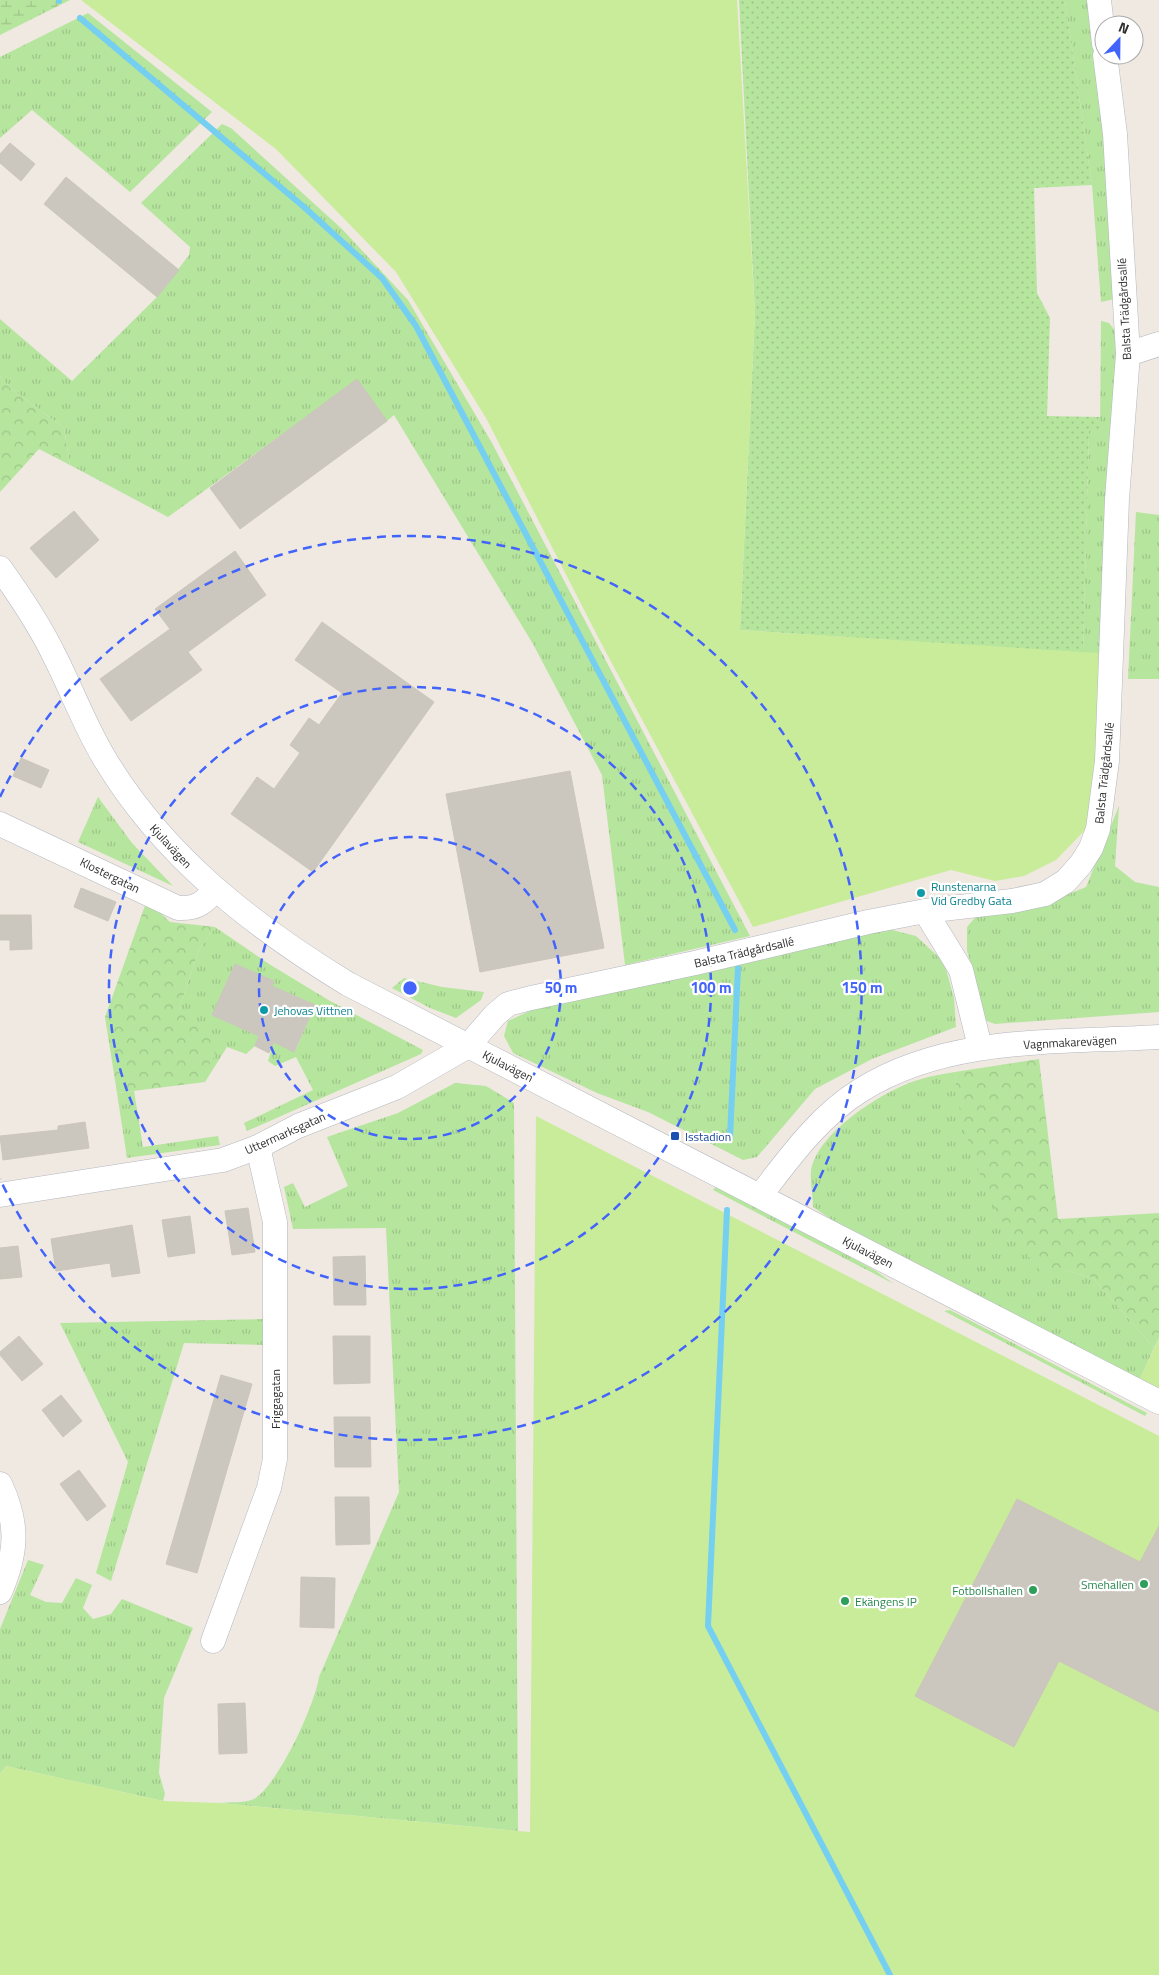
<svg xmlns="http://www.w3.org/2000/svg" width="1159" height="1975" font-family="'Titillium Web',sans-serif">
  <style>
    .grass { fill: url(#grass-tufts) }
    .forest { fill: url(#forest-crowns) }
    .wetland { fill: url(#wetland-marsh) }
    .park { fill: url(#park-dots) }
    .pitch { fill: #c9ec9a }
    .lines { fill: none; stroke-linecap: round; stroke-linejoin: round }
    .stream { stroke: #75cff0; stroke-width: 6 }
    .building { fill: #cbc7bf; stroke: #cbc5ba }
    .minor-casing { stroke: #b4b7c1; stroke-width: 25 }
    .minor { stroke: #fff; stroke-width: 24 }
    .ring { fill: none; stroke: #4264fb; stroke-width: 2.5; stroke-dasharray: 9 6 }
    .culture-dot { fill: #0f9aa8; stroke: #fff; stroke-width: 2 }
    .transit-dot { fill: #1a4fb4; stroke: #fff; stroke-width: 2 }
    .leisure-dot { fill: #2e9e5b; stroke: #fff; stroke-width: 2 }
    .labels { text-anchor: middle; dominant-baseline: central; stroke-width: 4.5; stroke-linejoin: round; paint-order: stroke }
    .street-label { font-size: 12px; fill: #2e2e2e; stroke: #fff }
    .culture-label { font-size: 12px; fill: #0d838f; stroke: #fff; text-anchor: start }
    .transit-label { font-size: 12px; fill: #164399; stroke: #fff; text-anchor: start }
    .leisure-label { font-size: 12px; fill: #27864d; stroke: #fff; text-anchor: end }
    .centre { fill: #4264fb; stroke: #fff; stroke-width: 2.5 }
    .ring-label { font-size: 15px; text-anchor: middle; font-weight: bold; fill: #4264fb; stroke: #fff; stroke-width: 4.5; stroke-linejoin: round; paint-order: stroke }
  </style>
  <defs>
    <pattern id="grass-tufts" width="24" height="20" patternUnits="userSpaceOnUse" patternTransform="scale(1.25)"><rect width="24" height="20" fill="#b6e59e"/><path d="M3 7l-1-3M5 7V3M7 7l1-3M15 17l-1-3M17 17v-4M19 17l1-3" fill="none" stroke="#9dc588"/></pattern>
    <pattern id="forest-crowns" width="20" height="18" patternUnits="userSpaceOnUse" patternTransform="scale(1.25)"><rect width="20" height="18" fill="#b6e59e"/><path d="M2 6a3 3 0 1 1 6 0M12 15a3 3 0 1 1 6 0" fill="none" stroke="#9dc588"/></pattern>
    <pattern id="wetland-marsh" width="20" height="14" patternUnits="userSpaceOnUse" patternTransform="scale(1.25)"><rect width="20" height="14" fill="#b6e59e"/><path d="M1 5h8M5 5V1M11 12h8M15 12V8" fill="none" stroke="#9dc588"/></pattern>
    <pattern id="park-dots" width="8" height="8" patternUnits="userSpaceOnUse" patternTransform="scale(1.25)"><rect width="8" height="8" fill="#b6e59e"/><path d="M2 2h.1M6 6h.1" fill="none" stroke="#9dc588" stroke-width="1.8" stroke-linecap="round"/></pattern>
  </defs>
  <rect width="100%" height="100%" fill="#efe9e1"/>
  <!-- grass -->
  <g class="grass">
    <path d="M 1065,0 L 1089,0 L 1106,118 L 1115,299 L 1101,302 L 1092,185 Z"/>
    <path d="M 88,13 L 212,112 L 130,192 L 32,110 L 0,138 L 0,57 Z"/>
    <path d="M 222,124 L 231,128 L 342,229 L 408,300 L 492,443 L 750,936 L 625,965 L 602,775 L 533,644 L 394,415 L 387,421 L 357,380 L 168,517 L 70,465 L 64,428 L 8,386 L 0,376 L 0,319 L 72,381 L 157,297 L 189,255 L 190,247 L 141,203 Z"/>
    <path d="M 1101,321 L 1109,323 L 1117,333 L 1108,548 L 1100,653 L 1083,653 L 1089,430 L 1100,430 Z"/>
    <path d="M 1136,512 L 1159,515 L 1159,679 L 1128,679 Z"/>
    <path d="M 98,797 L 132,843 L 173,886 L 78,842 Z"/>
    <path d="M 1119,806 L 1115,866 L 1135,882 L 1159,887 L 1159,1012 L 995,1024 L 984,1020 L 980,995 L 967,951 L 967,927 L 978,914 L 1064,896 L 1086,887 Z"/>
    <path d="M 215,927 L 269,964 L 330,1001 L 423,1050 L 421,1054 L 247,1131 L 244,1123 L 313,1090 L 296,1057 L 275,1066 L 268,1061 L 274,1042 L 295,1051 L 315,1005 L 272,986 L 274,981 L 235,964 L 212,1015 L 259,1036 L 255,1046 L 246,1054 L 227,1047 L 205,1082 L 201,1078 L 179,1009 L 198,952 Z"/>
    <path d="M 884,928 L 916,936 L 944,962 L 954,998 L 956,1027 L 872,1059 L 815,1089 L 757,1157 L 743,1160 L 648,1112 L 597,1093 L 513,1053 L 504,1036 L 508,1021 L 534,1009 Z"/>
    <path d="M 404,978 L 442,987 L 484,992 L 481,1000 L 456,1018 L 430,1008 L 392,988 Z"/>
    <path d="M 955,1072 L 956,1085 L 1065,1270 L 1093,1278 L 1154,1348 L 1140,1379 L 831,1219 L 813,1207 C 813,1196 810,1183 811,1172 C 815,1134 884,1090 918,1080 C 930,1076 943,1074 955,1072 Z"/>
    <path d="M 455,1083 L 486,1086 L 514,1103 L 518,1831 L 219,1803 C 229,1802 246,1803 254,1799 C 278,1785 315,1705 319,1677 L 399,1492 L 386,1228 L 293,1229 L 284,1187 L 293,1183 L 305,1207 L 348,1186 L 327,1137 L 398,1113 Z"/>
    <path d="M 134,1091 L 143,1147 L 218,1136 L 220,1145 L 127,1158 L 117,1093 Z"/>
    <path d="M 718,1184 L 876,1271 L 894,1284 L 713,1190 Z"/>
    <path d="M 950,1310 L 1147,1413 L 1145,1416 L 944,1311 Z"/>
    <path d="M 263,1319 L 264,1345 L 184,1343 L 111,1581 L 96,1573 L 128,1462 L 60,1323 Z"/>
    <path d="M 28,1560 L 44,1565 L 30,1595 L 46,1602 L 62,1603 L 76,1578 L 92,1585 L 83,1608 L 93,1619 L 111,1614 L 122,1599 L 193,1628 L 164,1698 L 159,1773 L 165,1794 L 163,1801 L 6,1766 L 0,1774 L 0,1629 Z"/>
  </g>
  <!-- forest -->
  <g class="forest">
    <path d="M 0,376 L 8,386 L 64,428 L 70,465 L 39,449 L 0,492 Z"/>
    <path d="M 147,900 L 170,922 L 215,927 L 198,952 L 179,1009 L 208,1031 L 216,1054 L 201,1078 L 205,1082 L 117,1093 L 105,1017 Z"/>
    <path d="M 1039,1059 L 1058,1219 L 1159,1213 L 1159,1338 L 1154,1348 L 1093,1278 L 1065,1270 L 1042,1274 C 1028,1254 1008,1234 997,1212 C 977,1173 956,1115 955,1072 Z"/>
  </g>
  <!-- wetland -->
  <path class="wetland" d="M 0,0 L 70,0 L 0,35 Z"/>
  <!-- park -->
  <path class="park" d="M 739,0 L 1065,0 L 1092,185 L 1034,188 L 1037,293 L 1050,318 L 1047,416 L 1100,417 L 1100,430 L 1089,431 L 1083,653 L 740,630 L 755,313 Z"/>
  <!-- pitch -->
  <g class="pitch">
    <path d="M 81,0 L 737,0 L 755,313 L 740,630 L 1100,653 L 1098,772 L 1086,829 L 1056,860 L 1024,876 L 995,881 L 951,870 L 753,927 L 600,641 L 486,418 L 396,272 L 276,149 Z"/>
    <path d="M 536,1116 L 1159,1436 L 1159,1975 L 0,1975 L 0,1774 L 6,1766 L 163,1801 L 219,1803 L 530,1832 Z"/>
    <path d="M 1159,1338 L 1159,1389 L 1140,1379 Z"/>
  </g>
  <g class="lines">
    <!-- stream -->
    <g class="stream">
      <path d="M 59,0 L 59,1"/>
      <path d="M 80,18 L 304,207 L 382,278 L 416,326 L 735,930"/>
      <path d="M 730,1137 L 738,968"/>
      <path d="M 727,1210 L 708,1626 L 890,1975"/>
    </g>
  </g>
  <!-- building -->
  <g class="building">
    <path d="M 10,143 L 35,164 L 21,181 L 0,163 L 0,154 Z"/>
    <path d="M 66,177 L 179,270 L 157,297 L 44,204 Z"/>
    <path d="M 357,379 L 387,421 L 240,529 L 210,488 Z"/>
    <path d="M 74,511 L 99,540 L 56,578 L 30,548 Z"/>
    <path d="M 235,551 L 266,595 L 188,652 L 202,670 L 131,721 L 100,679 L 170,629 L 155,609 Z"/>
    <path d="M 322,622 L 434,702 L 313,872 L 231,814 L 257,777 L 274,789 L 300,753 L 290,745 L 309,718 L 319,725 L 342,693 L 295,660 Z"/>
    <path d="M 21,758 L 49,770 L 41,788 L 13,776 Z"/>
    <path d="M 570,771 L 604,948 L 480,972 L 446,794 Z"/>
    <path d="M 81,888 L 116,902 L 108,921 L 74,907 Z"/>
    <path d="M 0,915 L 31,915 L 32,949 L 10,950 L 10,940 L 0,940 Z"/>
    <path d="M 235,964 L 274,981 L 272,986 L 315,1005 L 294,1052 L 274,1042 L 269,1053 L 255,1046 L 259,1036 L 212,1015 Z"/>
    <path d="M 85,1122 L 89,1148 L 3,1160 L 0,1136 L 58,1130 L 58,1126 Z"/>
    <path d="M 248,1208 L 255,1252 L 232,1255 L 225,1211 Z"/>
    <path d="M 190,1216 L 195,1253 L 168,1257 L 162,1220 Z"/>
    <path d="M 132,1225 L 140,1273 L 112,1277 L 110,1263 L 56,1271 L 51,1239 Z"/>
    <path d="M 18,1246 L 22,1277 L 0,1279 L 0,1248 Z"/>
    <path d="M 365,1256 L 366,1305 L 334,1305 L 333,1257 Z"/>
    <path d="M 19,1336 L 43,1364 L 22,1381 L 0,1355 L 0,1352 Z"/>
    <path d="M 333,1336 L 370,1336 L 370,1383 L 334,1384 Z"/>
    <path d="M 221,1375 L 252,1384 L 197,1573 L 166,1564 Z"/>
    <path d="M 61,1395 L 82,1421 L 63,1437 L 42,1410 Z"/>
    <path d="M 334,1417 L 370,1417 L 371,1467 L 335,1467 Z"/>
    <path d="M 79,1470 L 106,1506 L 87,1521 L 60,1484 Z"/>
    <path d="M 335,1497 L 369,1497 L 370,1544 L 336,1545 Z"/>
    <path d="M 1017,1499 L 1140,1562 L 1159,1526 L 1159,1712 L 1059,1661 L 1014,1747 L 915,1696 Z"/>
    <path d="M 301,1577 L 335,1578 L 334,1628 L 300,1627 Z"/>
    <path d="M 245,1703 L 247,1753 L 219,1754 L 218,1704 Z"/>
  </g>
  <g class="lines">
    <defs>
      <g id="minor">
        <path d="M 1099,0 L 1104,44"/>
        <path d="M 1128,354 L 1159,344"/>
        <path d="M 0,568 C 20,596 39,624 54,655 C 72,690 85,727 106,761 C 164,857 253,926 348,984 L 1159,1402"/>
        <path d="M 0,824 L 178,908 C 197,909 203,903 216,890"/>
        <path d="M 925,911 L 961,970 L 980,1047"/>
        <path d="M 0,1195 L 223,1160 L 258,1147 L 298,1126 L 397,1087 L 468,1046 L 495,1015 L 508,1004 L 531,998 L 695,963 L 868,922 L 925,911 L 1012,901 L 1045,894 L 1066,881 L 1081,864 L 1091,848 L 1098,829 L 1107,761 L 1117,499 L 1128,354 L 1115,134 L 1105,55"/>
        <path d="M 760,1196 C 789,1158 819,1116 861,1090 C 949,1035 1060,1043 1159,1037"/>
        <path d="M 0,1484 C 19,1524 17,1553 0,1592"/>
        <path d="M 213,1641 L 269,1488 L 275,1459 L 275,1222 L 258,1147"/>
      </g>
    </defs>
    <!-- minor casing -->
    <use href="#minor" class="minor-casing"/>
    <!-- minor -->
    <use href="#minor" class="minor"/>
  </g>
  <!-- distance rings -->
  <g class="ring">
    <circle cx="410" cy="988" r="151"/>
    <circle cx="410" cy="988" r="301"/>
    <path d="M0 797A452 452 0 1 1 0 1179"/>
  </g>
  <!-- markers -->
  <g class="culture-dot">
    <circle cx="921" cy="893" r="5"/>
    <circle cx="264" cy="1010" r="5"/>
  </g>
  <rect class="transit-dot" x="670" y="1131" width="10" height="10" rx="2.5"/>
  <g class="leisure-dot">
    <circle cx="1144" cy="1584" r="5"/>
    <circle cx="1033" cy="1590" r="5"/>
    <circle cx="845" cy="1601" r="5"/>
  </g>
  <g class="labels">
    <!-- street labels -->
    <g class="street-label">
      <text transform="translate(1124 309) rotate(-93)">Balsta Trädgårdsallé</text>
      <text transform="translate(1104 773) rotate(-84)">Balsta Trädgårdsallé</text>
      <text transform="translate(171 846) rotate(47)">Kjulavägen</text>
      <text transform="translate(110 875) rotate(26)">Klostergatan</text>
      <text transform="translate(744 952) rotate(-13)">Balsta Trädgårdsallé</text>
      <text transform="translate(1070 1042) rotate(-3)">Vagnmakarevägen</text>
      <text transform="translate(508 1066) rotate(27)">Kjulavägen</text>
      <text transform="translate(285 1133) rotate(-24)">Uttermarksgatan</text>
      <text transform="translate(868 1252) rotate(27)">Kjulavägen</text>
      <text transform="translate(275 1399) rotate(-90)">Friggagatan</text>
    </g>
    <!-- culture labels -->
    <g class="culture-label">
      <text x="931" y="886">Runstenarna<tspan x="931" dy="14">Vid Gredby Gata</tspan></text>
      <text x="274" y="1010">Jehovas Vittnen</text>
    </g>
    <!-- transit labels -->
    <g class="transit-label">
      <text x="685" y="1136">Isstadion</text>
    </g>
    <!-- leisure labels -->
    <g class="leisure-label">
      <text x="1134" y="1584">Smehallen</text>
      <text x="1023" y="1590">Fotbollshallen</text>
      <text x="855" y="1601" text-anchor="start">Ekängens IP</text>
    </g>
  </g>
  <circle cx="410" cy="988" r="8" class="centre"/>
  <g class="ring-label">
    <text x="561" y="993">50 m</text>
    <text x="711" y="993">100 m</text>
    <text x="862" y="993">150 m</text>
  </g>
  <!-- north arrow -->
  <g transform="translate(1119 40) rotate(22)"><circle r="24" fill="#ffffff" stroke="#ababab"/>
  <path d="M0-4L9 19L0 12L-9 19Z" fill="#4264fb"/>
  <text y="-8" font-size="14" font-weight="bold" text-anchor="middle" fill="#2e2e2e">N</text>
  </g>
</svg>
